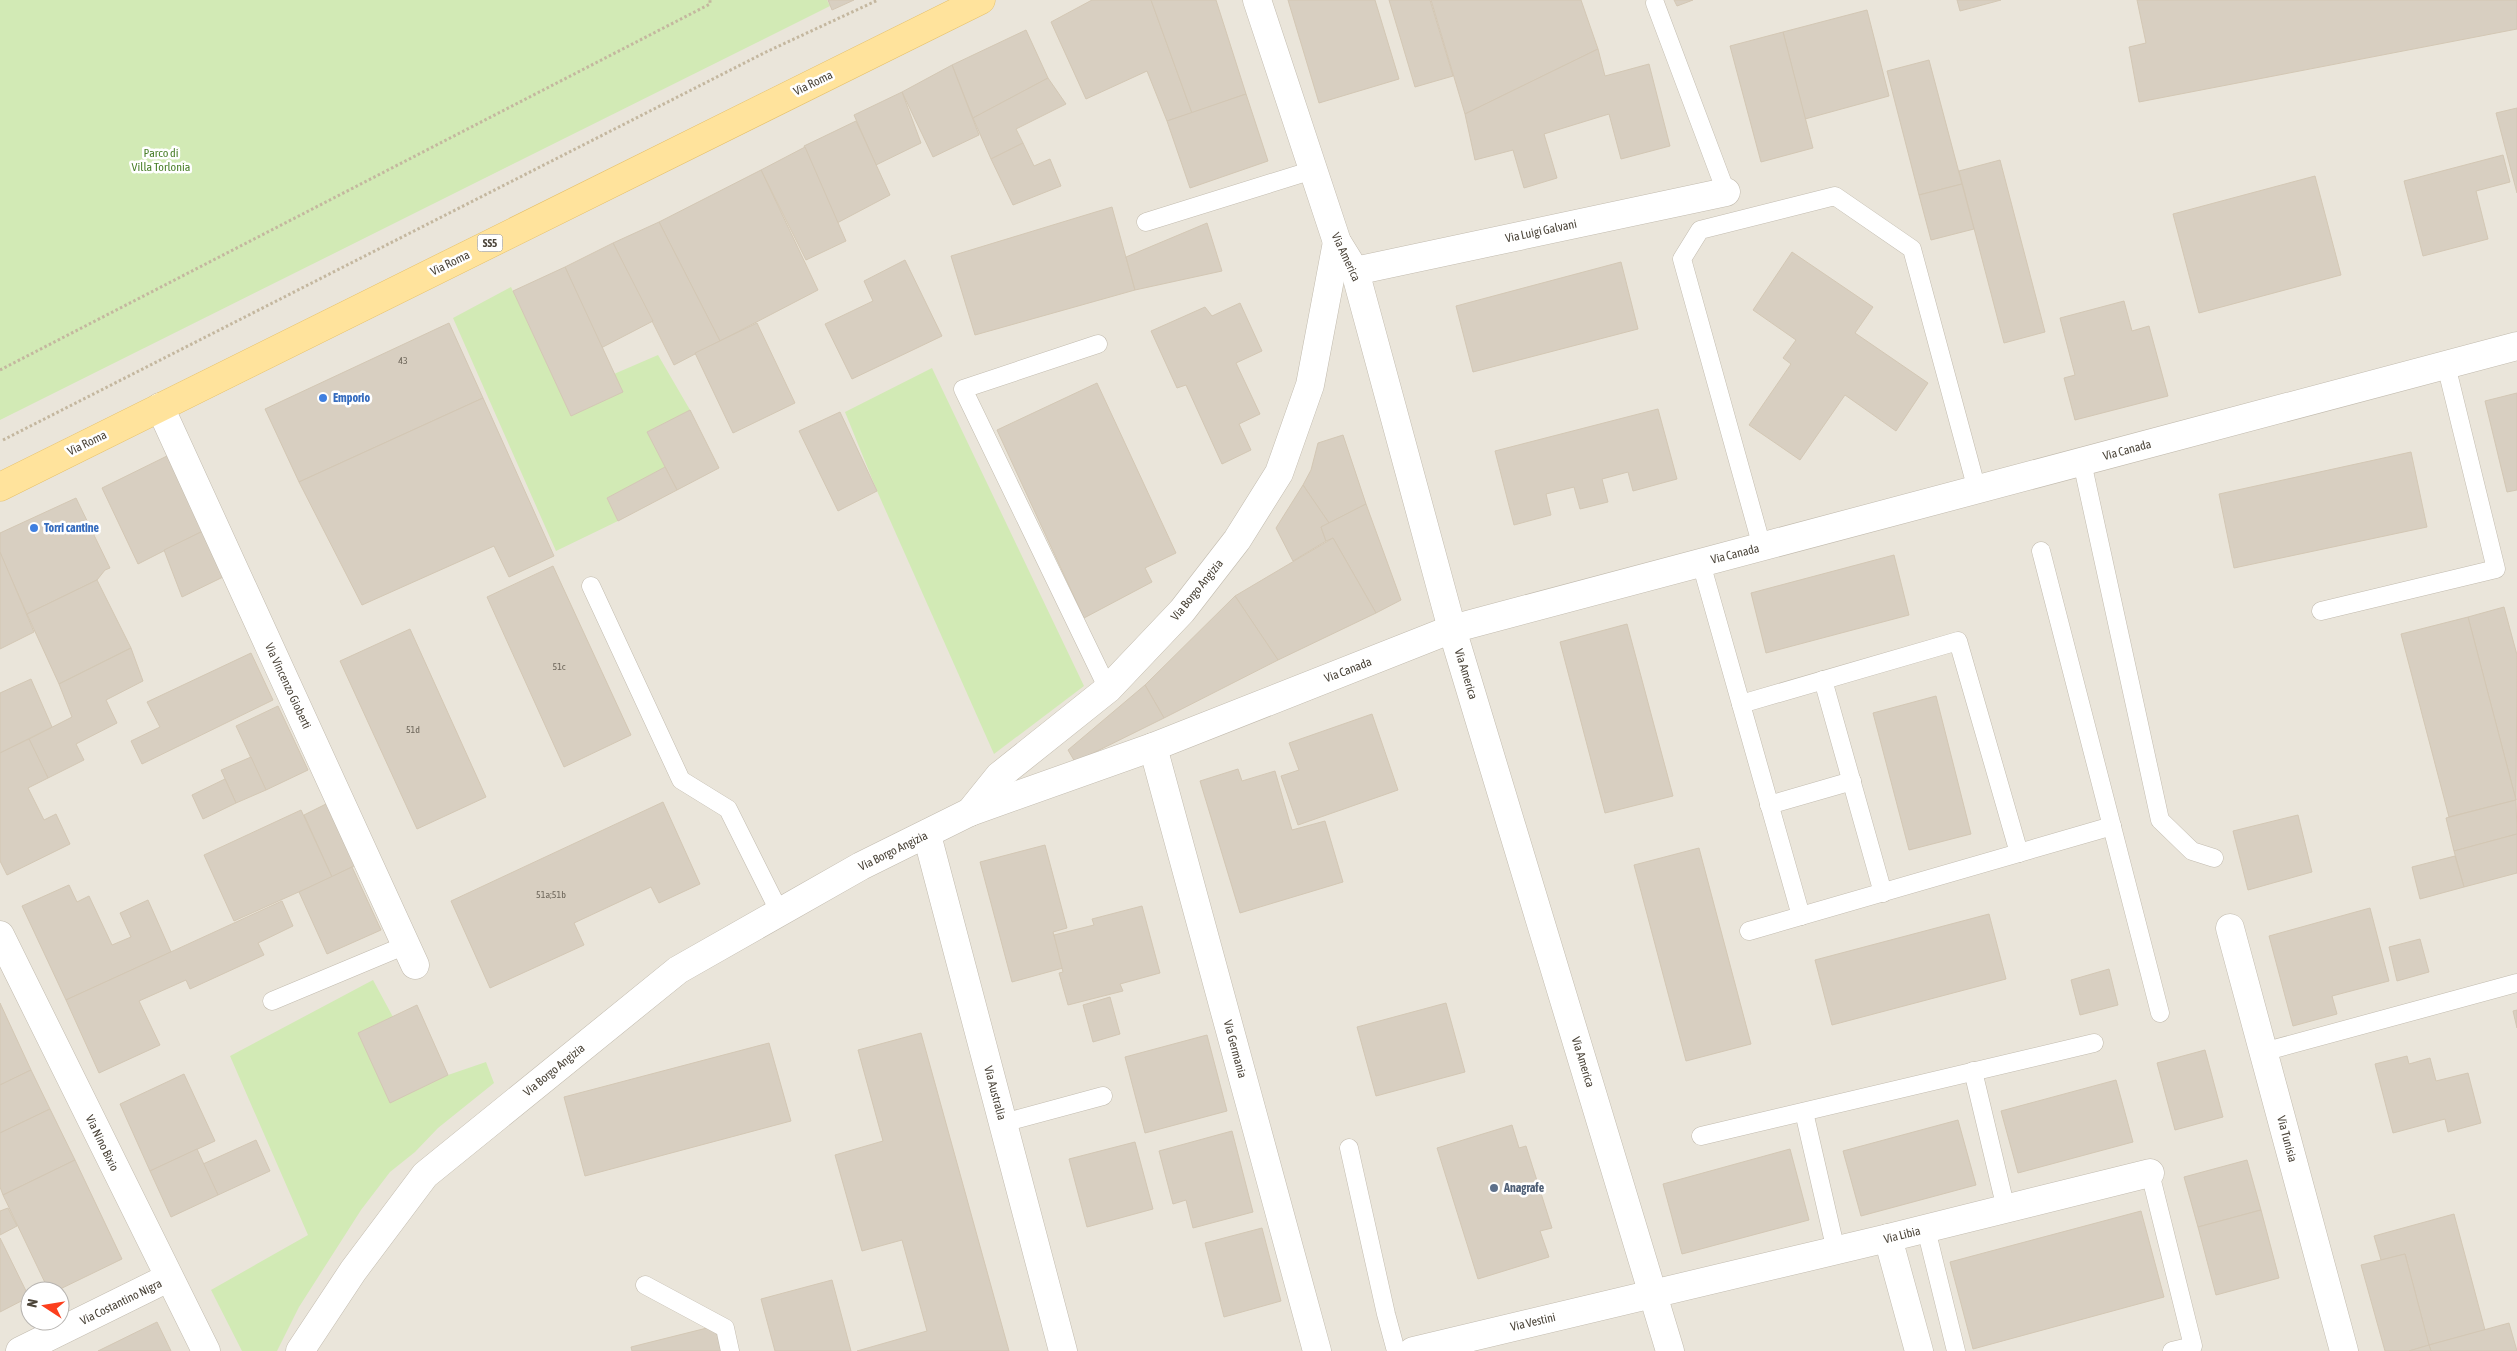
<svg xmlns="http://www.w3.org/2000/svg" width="2517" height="1351" font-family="'Asap Condensed',sans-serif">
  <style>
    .residential { fill: #eae5da; fill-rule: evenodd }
    .green { fill: #d2eab5 }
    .building { fill: #d8cfc1; stroke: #d3c7b4 }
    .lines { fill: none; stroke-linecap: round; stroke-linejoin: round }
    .lane-casing { stroke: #c2bbae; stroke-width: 19 }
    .street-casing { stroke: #c2bbae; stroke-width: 29 }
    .primary-casing { stroke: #e6c16a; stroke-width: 29 }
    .path { stroke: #c4b79f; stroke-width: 3; stroke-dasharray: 2.5 2.5; stroke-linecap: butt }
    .lane { stroke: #fff; stroke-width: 18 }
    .street { stroke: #fff; stroke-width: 28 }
    .primary { stroke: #ffe39c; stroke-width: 28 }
    .shop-dot { fill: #3f7fe0; stroke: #fff; stroke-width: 2 }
    .service-dot { fill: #5c6f8a; stroke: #fff; stroke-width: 2 }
    .labels { text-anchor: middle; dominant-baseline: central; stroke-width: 5; stroke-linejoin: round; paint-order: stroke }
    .number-label { font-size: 10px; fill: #6e675b }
    .shield { fill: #fff; stroke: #817c74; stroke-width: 1 }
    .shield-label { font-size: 11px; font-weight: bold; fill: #4b4439 }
    .street-label { font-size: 12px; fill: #4b4439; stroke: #fff }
    .park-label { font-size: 12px; fill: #4a7f2a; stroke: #fff }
    .shop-label { font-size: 12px; font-weight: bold; fill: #366cbe; stroke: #fff; text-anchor: start }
    .service-label { font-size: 12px; font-weight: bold; fill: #4e5e75; stroke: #fff; text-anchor: start }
  </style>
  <rect width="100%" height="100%" fill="#f6f3ec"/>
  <!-- residential -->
  <path class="residential" d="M 0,0 L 2517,0 L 2517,1351 L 0,1351 ZM 30,1291 L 60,1291 L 60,1321 L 30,1321 Z"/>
  <!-- green -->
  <g class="green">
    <path d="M 0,0 L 827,0 L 830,6 L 0,420 Z"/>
    <path d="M 511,287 L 571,416 L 622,392 L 614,374 L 658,355 L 690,410 L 647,432 L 665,467 L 607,498 L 618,521 L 556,551 L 453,318 Z"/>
    <path d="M 932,368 L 1084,686 L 994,754 L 877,491 L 845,412 Z"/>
    <path d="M 373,980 L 393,1017 L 358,1033 L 390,1102 L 448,1075 L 486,1062 L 494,1083 L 438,1128 L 415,1152 L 390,1172 L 361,1210 L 299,1307 L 277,1351 L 242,1351 L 211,1290 L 308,1235 L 230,1056 Z"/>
  </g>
  <!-- building -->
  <g class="building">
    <path d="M 828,0 L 854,0 L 832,10 Z"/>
    <path d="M 1092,0 L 1151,0 L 1192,113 L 1167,121 L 1147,71 L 1086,99 L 1051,22 Z"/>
    <path d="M 1151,0 L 1216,0 L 1246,94 L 1192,113 Z"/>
    <path d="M 1288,0 L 1375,0 L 1399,79 L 1319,103 Z"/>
    <path d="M 1389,0 L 1430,0 L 1453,76 L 1415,87 Z"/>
    <path d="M 1431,0 L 1581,0 L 1598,49 L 1465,114 Z"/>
    <path d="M 1674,0 L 1693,0 L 1677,6 Z"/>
    <path d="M 1957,0 L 2001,0 L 1960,11 Z"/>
    <path d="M 2137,0 L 2517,0 L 2517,29 L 2139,102 L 2129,47 L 2146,43 Z"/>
    <path d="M 1867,10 L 1889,96 L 1805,119 L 1783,32 Z"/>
    <path d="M 1026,30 L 1048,78 L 973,118 L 952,65 Z"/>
    <path d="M 1783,32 L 1813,148 L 1761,162 L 1730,46 Z"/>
    <path d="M 1598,49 L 1605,76 L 1649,64 L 1670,146 L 1621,159 L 1609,114 L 1544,134 L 1557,178 L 1524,188 L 1513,150 L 1475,160 L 1465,114 Z"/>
    <path d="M 1929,60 L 1962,184 L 1919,195 L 1887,71 Z"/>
    <path d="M 952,65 L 979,135 L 933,157 L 902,92 Z"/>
    <path d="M 1048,78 L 1066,104 L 1016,129 L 1023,143 L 991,159 L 973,118 Z"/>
    <path d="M 902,92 L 921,143 L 876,165 L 854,115 Z"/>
    <path d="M 1246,94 L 1268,161 L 1190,188 L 1167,121 Z"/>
    <path d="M 2517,108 L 2517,193 L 2496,113 Z"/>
    <path d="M 856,121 L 890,195 L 837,223 L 804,146 Z"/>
    <path d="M 1023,143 L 1034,166 L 1050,159 L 1061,186 L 1013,205 L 991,159 Z"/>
    <path d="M 805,147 L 846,241 L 806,260 L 761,170 Z"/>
    <path d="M 2503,155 L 2510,182 L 2476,191 L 2488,239 L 2423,256 L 2404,181 Z"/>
    <path d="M 2000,160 L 2045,332 L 2004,343 L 1959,171 Z"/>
    <path d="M 761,170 L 818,290 L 720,341 L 659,222 Z"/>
    <path d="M 2315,176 L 2341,275 L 2199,313 L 2173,214 Z"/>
    <path d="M 1962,184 L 1974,229 L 1931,240 L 1919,195 Z"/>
    <path d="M 1112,207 L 1135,290 L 975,335 L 951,256 Z"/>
    <path d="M 659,222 L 720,341 L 674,365 L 613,243 Z"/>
    <path d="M 1207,223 L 1222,271 L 1135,290 L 1126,257 Z"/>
    <path d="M 613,243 L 653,321 L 601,348 L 565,267 Z"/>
    <path d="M 1792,252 L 1873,307 L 1855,333 L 1928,383 L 1896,431 L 1845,395 L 1800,460 L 1749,425 L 1791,364 L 1783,358 L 1796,340 L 1753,310 Z"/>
    <path d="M 905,260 L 942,336 L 852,379 L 825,324 L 873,301 L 864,281 Z"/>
    <path d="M 1621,262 L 1638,329 L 1473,372 L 1456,306 Z"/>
    <path d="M 565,267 L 623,392 L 571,416 L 513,291 Z"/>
    <path d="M 2124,301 L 2132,331 L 2149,326 L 2168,396 L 2075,420 L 2064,378 L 2075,375 L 2060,318 Z"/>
    <path d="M 1240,303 L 1262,351 L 1236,363 L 1260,414 L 1239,424 L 1251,450 L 1222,464 L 1186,385 L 1177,388 L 1151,331 L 1205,307 L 1212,316 Z"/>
    <path d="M 449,323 L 483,398 L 299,482 L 265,409 Z"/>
    <path d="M 757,323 L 795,403 L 733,433 L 695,353 Z"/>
    <path d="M 1097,383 L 1176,553 L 1145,568 L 1152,582 L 1084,618 L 997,430 Z"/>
    <path d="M 2517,393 L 2517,490 L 2507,492 L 2485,401 Z"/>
    <path d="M 483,398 L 554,556 L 509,577 L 494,546 L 362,605 L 299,482 Z"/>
    <path d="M 1658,409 L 1677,479 L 1633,491 L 1628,472 L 1602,479 L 1608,502 L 1580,509 L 1574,487 L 1546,494 L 1551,515 L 1514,525 L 1495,451 Z"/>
    <path d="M 690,410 L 719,468 L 677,490 L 647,432 Z"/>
    <path d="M 840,412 L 877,491 L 838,511 L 799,431 Z"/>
    <path d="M 1343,435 L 1366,504 L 1329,523 L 1303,485 L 1311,470 L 1318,443 Z"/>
    <path d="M 2411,452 L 2427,527 L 2234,568 L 2219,494 Z"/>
    <path d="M 167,456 L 205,530 L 138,564 L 102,488 Z"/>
    <path d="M 665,467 L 677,490 L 618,521 L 607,498 Z"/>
    <path d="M 1303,485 L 1329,523 L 1321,527 L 1326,541 L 1293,561 L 1276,528 Z"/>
    <path d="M 76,498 L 110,568 L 105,570 L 97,580 L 27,614 L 0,553 L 0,533 Z"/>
    <path d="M 1366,504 L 1401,600 L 1376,613 L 1333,538 L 1326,541 L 1321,527 Z"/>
    <path d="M 205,530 L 223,577 L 182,597 L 164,550 Z"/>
    <path d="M 1333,538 L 1376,613 L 1278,660 L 1235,596 Z"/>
    <path d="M 0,552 L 34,632 L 0,649 Z"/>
    <path d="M 1894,555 L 1909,615 L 1766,653 L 1751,593 Z"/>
    <path d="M 553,566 L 631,735 L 564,767 L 487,597 Z"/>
    <path d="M 97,580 L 131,648 L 59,684 L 27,614 Z"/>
    <path d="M 1235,596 L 1278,660 L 1164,718 L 1145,685 Z"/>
    <path d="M 2504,607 L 2517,655 L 2516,800 L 2468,617 Z"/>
    <path d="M 2468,617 L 2516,800 L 2449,817 L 2401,634 Z"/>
    <path d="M 1627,624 L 1673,796 L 1605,813 L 1560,642 Z"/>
    <path d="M 410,629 L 486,797 L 417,829 L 340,661 Z"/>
    <path d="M 131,648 L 143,681 L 106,700 L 117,723 L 76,744 L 84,760 L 48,778 L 29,739 L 72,717 L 59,684 Z"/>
    <path d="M 251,653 L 273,700 L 142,764 L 131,741 L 160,727 L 147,702 Z"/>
    <path d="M 31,679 L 52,727 L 0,753 L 0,693 Z"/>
    <path d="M 1145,685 L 1164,718 L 1075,762 L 1068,750 Z"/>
    <path d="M 1936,696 L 1971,834 L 1909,850 L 1873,713 Z"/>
    <path d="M 278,706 L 308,770 L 266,790 L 236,726 Z"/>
    <path d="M 1372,714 L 1398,790 L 1298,825 L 1281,776 L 1299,770 L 1289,743 Z"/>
    <path d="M 29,739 L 48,778 L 28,788 L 44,820 L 56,814 L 70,844 L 7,875 L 0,861 L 0,753 Z"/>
    <path d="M 251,757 L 266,790 L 236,803 L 221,770 Z"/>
    <path d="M 1238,769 L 1242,781 L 1275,771 L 1292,830 L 1325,821 L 1343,882 L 1240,913 L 1200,781 Z"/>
    <path d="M 225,779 L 236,803 L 203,819 L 192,795 Z"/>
    <path d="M 2516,800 L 2517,834 L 2454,851 L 2446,818 Z"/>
    <path d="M 663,802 L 700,884 L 659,903 L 651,887 L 574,923 L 584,945 L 490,988 L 451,901 Z"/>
    <path d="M 328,803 L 356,865 L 332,877 L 304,815 Z"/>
    <path d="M 301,810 L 332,877 L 234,921 L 204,855 Z"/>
    <path d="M 2298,815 L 2312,872 L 2248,890 L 2233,831 Z"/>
    <path d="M 2517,834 L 2517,873 L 2464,887 L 2454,851 Z"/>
    <path d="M 1045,845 L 1067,928 L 1053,932 L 1063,968 L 1012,982 L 980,862 Z"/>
    <path d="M 1699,848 L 1751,1044 L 1686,1061 L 1634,865 Z"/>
    <path d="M 2455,856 L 2464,887 L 2420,899 L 2412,867 Z"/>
    <path d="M 352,867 L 381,930 L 327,954 L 299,892 Z"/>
    <path d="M 69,885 L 77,902 L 89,896 L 112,945 L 131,937 L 120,913 L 148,900 L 171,952 L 66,1000 L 22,906 Z"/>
    <path d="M 282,901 L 293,926 L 258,943 L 264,955 L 190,989 L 186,980 L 139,1001 L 160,1045 L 99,1073 L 66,1000 Z"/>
    <path d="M 1142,906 L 1160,973 L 1120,984 L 1123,991 L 1068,1005 L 1059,973 L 1063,972 L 1054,935 L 1094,925 L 1092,919 Z"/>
    <path d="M 2370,908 L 2389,981 L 2332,996 L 2337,1014 L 2293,1026 L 2269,936 Z"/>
    <path d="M 1989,914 L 2006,979 L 1832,1025 L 1815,960 Z"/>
    <path d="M 2420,939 L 2429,972 L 2397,981 L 2389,947 Z"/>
    <path d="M 2109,969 L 2118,1005 L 2080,1015 L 2071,980 Z"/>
    <path d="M 1110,997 L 1120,1034 L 1093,1042 L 1083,1005 Z"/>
    <path d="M 0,1003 L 31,1070 L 0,1085 Z"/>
    <path d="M 1446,1003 L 1465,1072 L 1376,1096 L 1357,1027 Z"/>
    <path d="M 417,1005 L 448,1075 L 390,1103 L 358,1033 Z"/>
    <path d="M 2517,1010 L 2517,1028 L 2513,1011 Z"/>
    <path d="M 921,1033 L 1009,1351 L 857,1351 L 927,1331 L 902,1240 L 862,1251 L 835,1155 L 883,1141 L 858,1050 Z"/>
    <path d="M 1207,1035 L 1227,1111 L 1145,1133 L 1125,1057 Z"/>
    <path d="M 769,1043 L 791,1121 L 585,1176 L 564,1097 Z"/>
    <path d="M 2205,1050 L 2223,1117 L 2175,1130 L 2157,1063 Z"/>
    <path d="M 2407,1056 L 2409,1064 L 2430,1058 L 2436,1081 L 2468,1073 L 2481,1123 L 2448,1132 L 2445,1119 L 2393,1133 L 2375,1064 Z"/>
    <path d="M 31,1070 L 50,1109 L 0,1133 L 0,1085 Z"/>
    <path d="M 184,1074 L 215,1141 L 150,1171 L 120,1104 Z"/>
    <path d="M 2116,1080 L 2133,1142 L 2018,1173 L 2001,1111 Z"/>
    <path d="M 50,1109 L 75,1160 L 3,1195 L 0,1187 L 0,1133 Z"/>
    <path d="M 1958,1120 L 1976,1185 L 1861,1216 L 1843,1151 Z"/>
    <path d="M 1512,1125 L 1519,1148 L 1526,1146 L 1552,1228 L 1540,1231 L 1549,1257 L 1478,1279 L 1437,1148 Z"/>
    <path d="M 1232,1131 L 1253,1212 L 1193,1228 L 1186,1200 L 1173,1204 L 1159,1151 Z"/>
    <path d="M 256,1140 L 270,1171 L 218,1195 L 203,1164 Z"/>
    <path d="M 1135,1142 L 1153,1209 L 1087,1227 L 1069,1159 Z"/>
    <path d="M 197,1149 L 218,1195 L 171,1217 L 150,1171 Z"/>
    <path d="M 1790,1149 L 1809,1220 L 1682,1254 L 1663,1184 Z"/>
    <path d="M 75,1160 L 122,1259 L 56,1291 L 49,1291 L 3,1195 Z"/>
    <path d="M 2247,1160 L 2261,1210 L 2198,1227 L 2184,1177 Z"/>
    <path d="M 8,1208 L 17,1226 L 0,1235 L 0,1211 Z"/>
    <path d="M 2261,1210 L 2279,1278 L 2216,1295 L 2198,1227 Z"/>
    <path d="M 2141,1211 L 2164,1297 L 1973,1349 L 1950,1262 Z"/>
    <path d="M 2454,1214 L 2485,1330 L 2429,1345 L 2405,1254 L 2381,1260 L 2374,1236 Z"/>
    <path d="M 1262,1228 L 1281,1301 L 1224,1317 L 1205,1243 Z"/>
    <path d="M 0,1238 L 29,1297 L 0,1312 Z"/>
    <path d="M 2405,1254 L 2429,1345 L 2409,1351 L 2385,1351 L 2361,1265 Z"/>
    <path d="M 832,1280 L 851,1351 L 775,1351 L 761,1299 Z"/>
    <path d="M 157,1322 L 171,1351 L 98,1351 Z"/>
    <path d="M 2509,1323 L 2517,1351 L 2431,1351 L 2429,1345 Z"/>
    <path d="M 715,1326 L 721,1351 L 632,1351 L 631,1347 Z"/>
    <path d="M 2429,1345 L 2431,1351 L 2409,1351 Z"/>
  </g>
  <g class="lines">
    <defs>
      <g id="lane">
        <path d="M 1655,3 L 1726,192"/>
        <path d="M 1146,222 L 1313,170"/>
        <path d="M 1098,344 L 963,389 L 1108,689"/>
        <path d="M 2082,462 L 2160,820 L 2192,851 L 2214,858"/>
        <path d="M 1762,547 L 1682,259 L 1700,230 L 1835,196 L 1912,249 L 1977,490"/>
        <path d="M 2041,551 L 2160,1013"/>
        <path d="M 1701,563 L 1801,916"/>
        <path d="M 591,586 L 681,780 L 728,809 L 780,913"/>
        <path d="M 2321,611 L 2496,569 L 2446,365"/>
        <path d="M 1823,680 L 1883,893"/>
        <path d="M 1741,704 L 1958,641 L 2019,853"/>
        <path d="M 1769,805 L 1852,781"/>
        <path d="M 1749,931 L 2112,826"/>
        <path d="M 272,1001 L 406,945"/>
        <path d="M 2263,1052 L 2517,983"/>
        <path d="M 1973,1071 L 2006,1209"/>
        <path d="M 1804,1112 L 1836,1251"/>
        <path d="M 1003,1123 L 1103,1096"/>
        <path d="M 1701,1136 L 2094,1043"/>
        <path d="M 1349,1148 L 1386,1314 L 1396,1351"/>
        <path d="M 2150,1173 L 2193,1346 L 2172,1351"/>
        <path d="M 1926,1229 L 1956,1351"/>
        <path d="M 645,1285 L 725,1328 L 730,1351"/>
      </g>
      <g id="street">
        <path d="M 1257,0 L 1337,242 L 1355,271 L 1452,629 L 1670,1351"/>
        <path d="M 1355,271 L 1726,192"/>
        <path d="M 160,407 L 415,965"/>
        <path d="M 1153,747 L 1317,1351"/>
        <path d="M 970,812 L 1153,747 L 1452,629 L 2517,346"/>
        <path d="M 927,835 L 1063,1351"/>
        <path d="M 2230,928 L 2344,1351"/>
        <path d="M 0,935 L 206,1351"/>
        <path d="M 1888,1238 L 1919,1351"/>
        <path d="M 20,1351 L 168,1278"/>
        <path d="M 300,1351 L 353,1271 L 425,1175 L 678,970 L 861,866 L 970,812 L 999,776 L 1108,689 L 1182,611 L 1237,540 L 1279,473 L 1310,385 L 1337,242"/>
        <path d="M 1413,1351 L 1888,1238 L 2150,1173"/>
      </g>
      <path id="primary" d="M 0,487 L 981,0"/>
    </defs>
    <!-- lane casing -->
    <use href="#lane" class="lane-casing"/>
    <!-- street casing -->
    <use href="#street" class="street-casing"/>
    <!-- primary casing -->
    <use href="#primary" class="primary-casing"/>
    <!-- path -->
    <g class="path">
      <path d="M 0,370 L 710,4 L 710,0"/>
      <path d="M 3,440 L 766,52 L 878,0"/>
    </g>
    <!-- lane -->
    <use href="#lane" class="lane"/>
    <!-- street -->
    <use href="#street" class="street"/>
    <!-- primary -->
    <use href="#primary" class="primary"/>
  </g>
  <!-- markers -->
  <g class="shop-dot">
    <circle cx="323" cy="398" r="5"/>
    <circle cx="34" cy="528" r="5"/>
  </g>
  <circle class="service-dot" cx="1494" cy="1188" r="5"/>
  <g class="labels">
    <!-- number labels -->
    <g class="number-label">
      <text x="403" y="360">43</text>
      <text x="559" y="666">51c</text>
      <text x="413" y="729">51d</text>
      <text x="551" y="894">51a;51b</text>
    </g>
    <!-- shield labels -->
    <rect class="shield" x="477.5" y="234.5" width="25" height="17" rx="4"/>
    <g class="shield-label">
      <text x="490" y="243">SS5</text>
    </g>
    <!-- street labels -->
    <g class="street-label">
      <text transform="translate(813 83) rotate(-26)">Via Roma</text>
      <text transform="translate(1541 231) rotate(-12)">Via Luigi Galvani</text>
      <text transform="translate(1346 257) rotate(65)">Via America</text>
      <text transform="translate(450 263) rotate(-26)">Via Roma</text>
      <text transform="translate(87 443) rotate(-26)">Via Roma</text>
      <text transform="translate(2127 450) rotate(-15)">Via Canada</text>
      <text transform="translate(1735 554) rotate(-14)">Via Canada</text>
      <text transform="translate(1197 590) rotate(-51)">Via Borgo Angizia</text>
      <text transform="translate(1348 670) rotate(-21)">Via Canada</text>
      <text transform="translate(1466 674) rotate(73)">Via America</text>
      <text transform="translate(288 686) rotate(65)">Via Vincenzo Gioberti</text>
      <text transform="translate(893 851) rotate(-26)">Via Borgo Angizia</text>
      <text transform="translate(1235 1049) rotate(75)">Via Germania</text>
      <text transform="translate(1583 1062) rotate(73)">Via America</text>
      <text transform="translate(554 1070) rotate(-39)">Via Borgo Angizia</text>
      <text transform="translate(995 1093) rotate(75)">Via Australia</text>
      <text transform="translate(2287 1139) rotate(75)">Via Tunisia</text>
      <text transform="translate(102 1143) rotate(64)">Via Nino Bixio</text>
      <text transform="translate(1902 1235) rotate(-14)">Via Libia</text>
      <text transform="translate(121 1302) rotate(-26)">Via Costantino Nigra</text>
      <text transform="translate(1533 1322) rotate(-13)">Via Vestini</text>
    </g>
    <!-- park labels -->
    <g class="park-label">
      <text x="161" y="153">Parco di<tspan x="161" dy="14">Villa Torlonia</tspan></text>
    </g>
    <!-- shop labels -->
    <g class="shop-label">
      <text x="333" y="398">Emporio</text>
      <text x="44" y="528">Torri cantine</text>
    </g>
    <!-- service labels -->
    <g class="service-label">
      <text x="1504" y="1188">Anagrafe</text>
    </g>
  </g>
  <!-- north arrow -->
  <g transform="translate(45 1306) rotate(282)"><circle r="24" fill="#ffffff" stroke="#b7b4b0"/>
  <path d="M0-4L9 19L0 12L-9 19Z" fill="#fc3f1d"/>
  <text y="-8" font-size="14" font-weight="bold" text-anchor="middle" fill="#4b4439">N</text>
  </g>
</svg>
